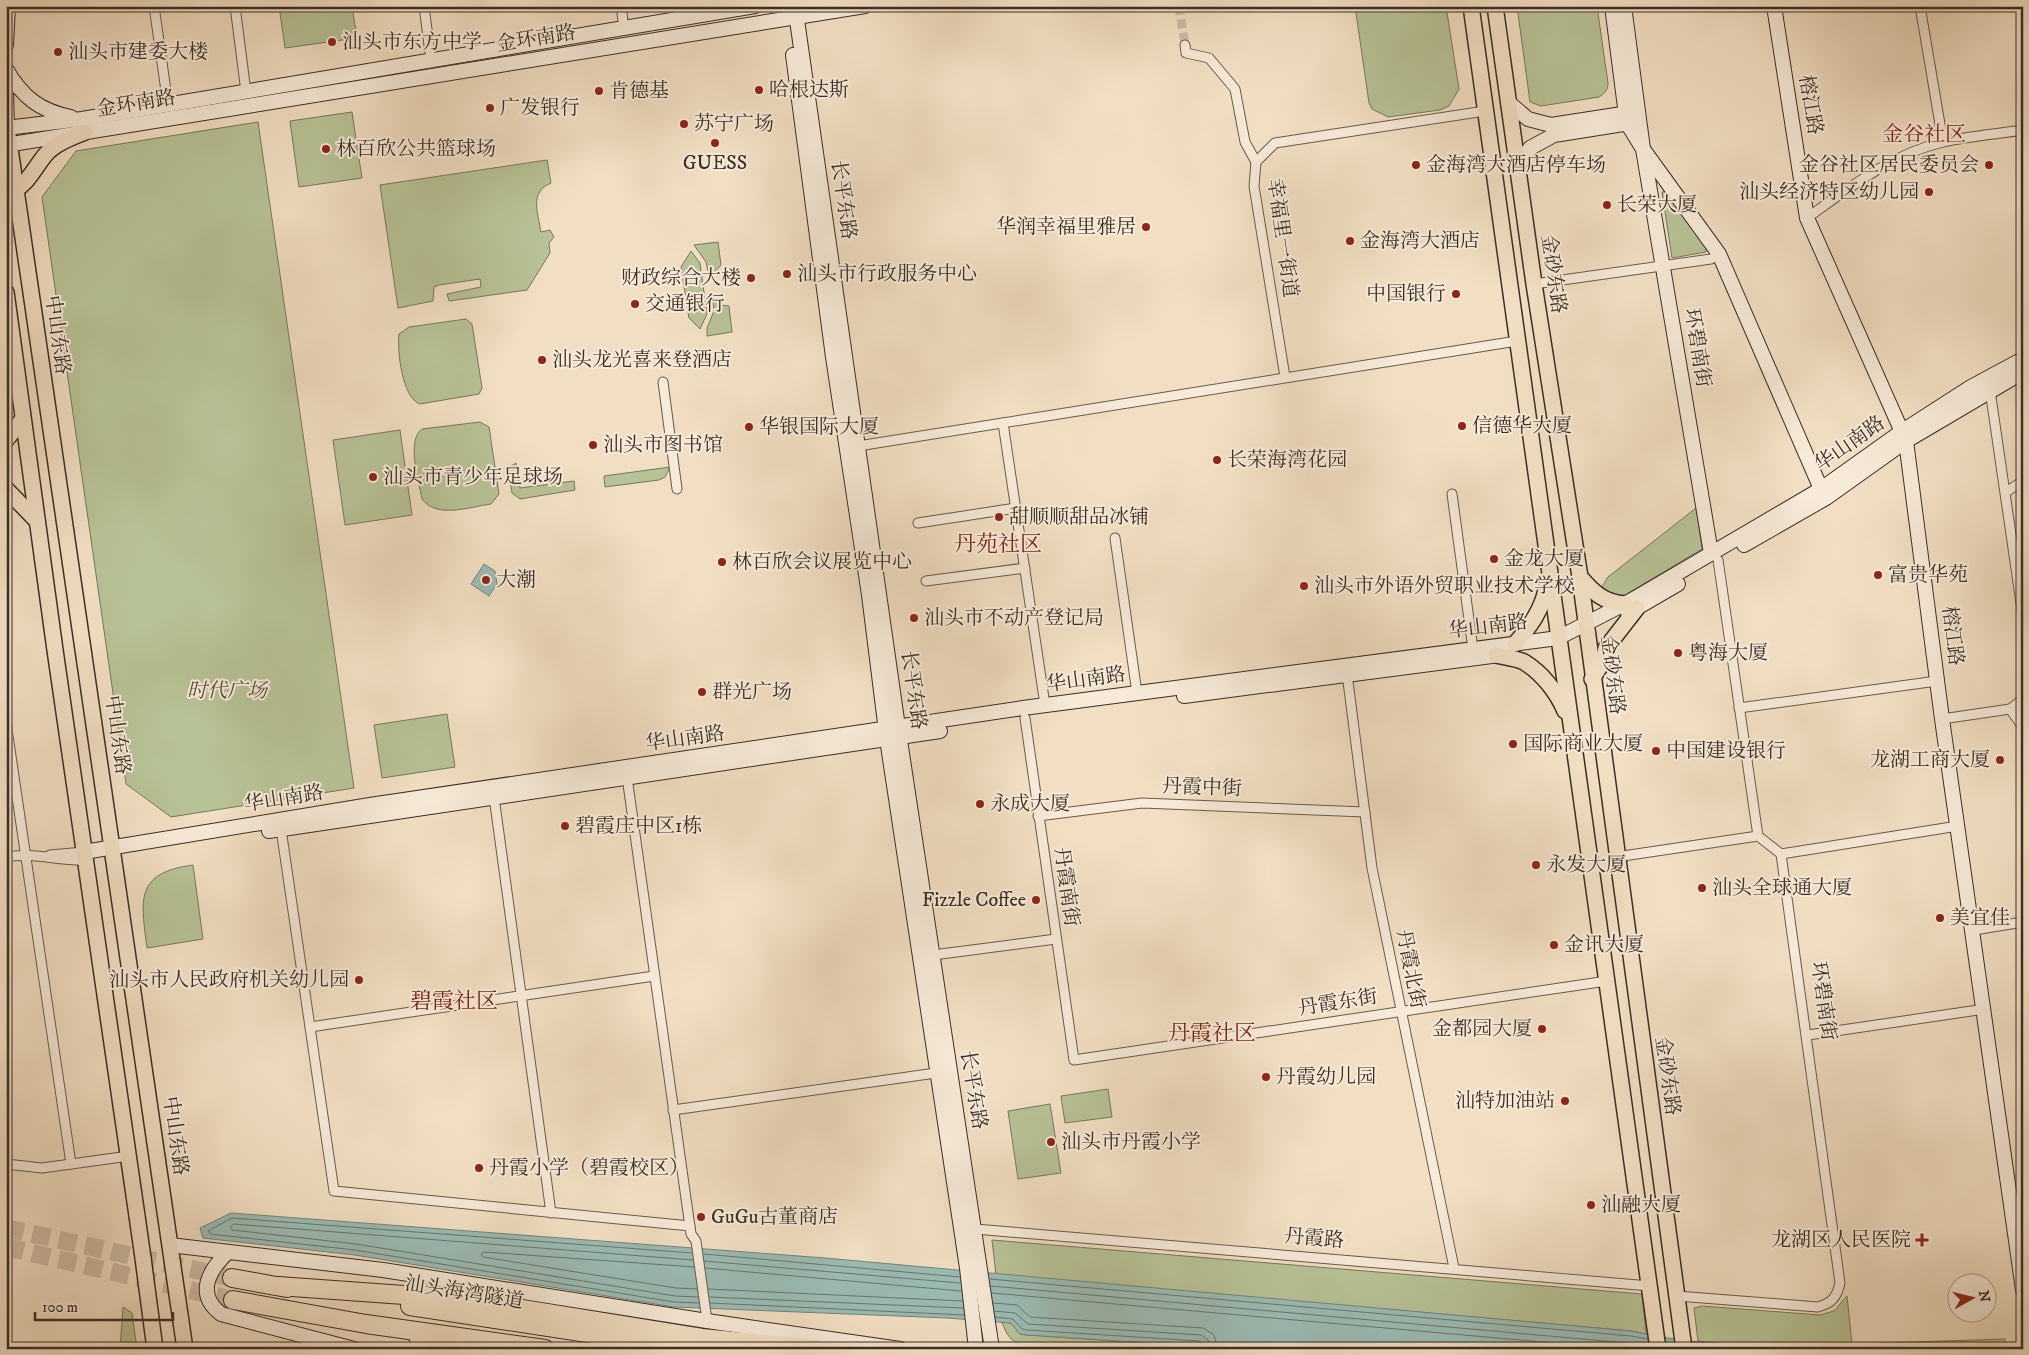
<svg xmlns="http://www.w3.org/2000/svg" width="2029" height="1355" font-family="'IM FELL DW Pica','Noto Serif SC',serif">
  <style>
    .green { fill: #b7c296; stroke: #78785e }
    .water { fill: #9bbcb5; stroke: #74847c }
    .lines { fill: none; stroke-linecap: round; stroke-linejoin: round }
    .shore { stroke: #6a766e; stroke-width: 1 }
    .street-tunnel { stroke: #cdbca4; stroke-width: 9; stroke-dasharray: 9 4.5; stroke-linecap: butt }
    .highway-tunnel { stroke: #cdbca4; stroke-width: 18; stroke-dasharray: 18 9; stroke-linecap: butt }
    .street-casing { stroke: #685b4e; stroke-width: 11 }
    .secondary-casing { stroke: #3a2f27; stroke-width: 16 }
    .primary-casing { stroke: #3a2f27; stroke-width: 18 }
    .highway-casing { stroke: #3a2f27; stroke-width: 20 }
    .street { stroke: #f7ead8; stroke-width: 9 }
    .secondary { stroke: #f7ead8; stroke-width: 14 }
    .primary { stroke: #f2dfc3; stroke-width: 15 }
    .highway { stroke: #f2dfc3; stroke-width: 18 }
    .primary-bridge-casing { stroke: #3a2f27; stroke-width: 18; stroke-linecap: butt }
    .primary-bridge { stroke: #f2dfc3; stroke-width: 15 }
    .poi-dot { fill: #8f2418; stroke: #f7ead8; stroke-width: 2 }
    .labels { text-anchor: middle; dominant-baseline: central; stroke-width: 4; stroke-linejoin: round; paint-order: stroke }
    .street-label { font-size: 20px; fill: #3a2f27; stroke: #f7ead8 }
    .poi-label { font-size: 20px; fill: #3a2f27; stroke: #f7ead8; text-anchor: start }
    .park-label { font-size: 20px; font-style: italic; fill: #534c3d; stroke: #f7ead8 }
    .neighbourhood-label { font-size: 21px; fill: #7a1f14; stroke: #f7ead8 }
    .quarter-label { font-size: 22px; fill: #7a1f14; stroke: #f7ead8 }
  </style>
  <rect width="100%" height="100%" fill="#f2dfc3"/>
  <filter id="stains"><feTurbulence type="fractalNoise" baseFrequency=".004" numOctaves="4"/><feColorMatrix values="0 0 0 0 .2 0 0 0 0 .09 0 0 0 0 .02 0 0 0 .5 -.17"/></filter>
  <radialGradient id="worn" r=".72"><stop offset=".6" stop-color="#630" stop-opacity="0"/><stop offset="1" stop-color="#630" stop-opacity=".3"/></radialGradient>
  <!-- green -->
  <g class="green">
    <path d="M 279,6 L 352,6 L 357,38 L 285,48 Z"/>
    <path d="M 1355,6 L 1446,6 L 1459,89 L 1449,106 L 1440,110 L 1388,117 L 1372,109 L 1369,103 Z"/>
    <path d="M 1517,6 L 1597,6 L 1608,83 C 1608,90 1605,93 1599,97 L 1541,106 L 1530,102 Z"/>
    <path d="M 352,112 L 362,178 L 299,187 L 290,121 Z"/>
    <path d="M 258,122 L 354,788 L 171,817 L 126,784 L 42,197 L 76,151 Z"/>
    <path d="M 547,160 L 551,183 C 529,192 538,213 541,232 L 550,230 L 554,237 L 549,243 L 550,253 L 527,290 L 449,301 L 447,294 L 481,287 L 480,279 L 439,285 L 434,287 L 433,301 L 398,308 L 380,185 Z"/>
    <path d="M 1667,191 L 1706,247 L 1706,252 L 1672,258 L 1662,192 Z"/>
    <path d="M 718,242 L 721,265 L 712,275 L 710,281 L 706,262 L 694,245 Z"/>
    <path d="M 691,251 L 700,263 L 707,314 L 700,329 L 689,318 L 681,267 Z"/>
    <path d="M 712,296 L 721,305 L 729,306 L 732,332 L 707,336 L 707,328 L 714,311 Z"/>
    <path d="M 466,319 L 472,324 L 482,388 L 479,394 L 420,404 C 402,398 397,351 399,334 L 409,327 Z"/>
    <path d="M 480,422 L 489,427 L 499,494 L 491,504 C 469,507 437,519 422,499 C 419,482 406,440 422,429 Z"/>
    <path d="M 400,430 L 412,515 L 345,525 L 333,440 Z"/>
    <path d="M 516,463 L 520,488 L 574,481 L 575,490 L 520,499 L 512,493 L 508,468 Z"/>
    <path d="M 670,467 L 665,477 L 659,480 L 605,487 L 604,476 Z"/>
    <path d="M 1696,508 L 1702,549 L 1625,595 L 1618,597 L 1601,588 L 1608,577 Z"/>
    <path d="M 447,714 L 455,767 L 382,778 L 374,725 Z"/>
    <path d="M 193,865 L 203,939 L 147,948 C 141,900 134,873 193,865 Z"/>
    <path d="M 1108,1089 L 1112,1117 L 1065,1123 L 1061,1096 Z"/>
    <path d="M 1050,1104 L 1061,1173 L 1018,1179 L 1008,1111 Z"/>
    <path d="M 992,1240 L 1642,1294 L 1646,1334 L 1631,1331 L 996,1275 Z"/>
    <path d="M 1847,1296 L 1852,1344 L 2005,1339 L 2006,1349 L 1779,1349 L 1698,1341 L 1694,1308 L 1702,1306 L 1820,1315 L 1834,1311 Z"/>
    <path d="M 123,1307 L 132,1313 L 137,1349 L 120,1349 Z"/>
    <path d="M 1002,1322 L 1011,1323 L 1020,1334 L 1027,1335 L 1238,1349 L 1038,1348 C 1017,1345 1009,1343 1002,1322 Z"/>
  </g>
  <!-- water -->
  <g class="water">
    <path d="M 484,564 L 495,571 L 497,584 L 489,596 L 471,584 Z"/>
    <path d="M 231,1213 L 825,1258 L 1631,1331 C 1680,1342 1729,1345 1779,1349 L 1238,1349 L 1027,1335 L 1020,1334 L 1011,1323 L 947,1318 L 674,1307 L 355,1255 L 203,1238 L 200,1228 Z"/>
  </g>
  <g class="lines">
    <!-- shore -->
    <g class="shore">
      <path d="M 692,1253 L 232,1218 L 208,1231 L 210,1234 L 355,1250 L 674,1302 L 699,1303"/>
      <path d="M 704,1254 L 960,1277"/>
      <path d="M 693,1260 L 234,1224 L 230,1227 L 232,1230 L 356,1244 L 675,1296 L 698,1297"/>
      <path d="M 704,1261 L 960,1283"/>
      <path d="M 694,1267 L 484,1252 L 481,1254 L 483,1257 L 676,1288 L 697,1289"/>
      <path d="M 705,1268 L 961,1291"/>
      <path d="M 990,1279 L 1631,1336 L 1648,1339"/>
      <path d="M 991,1286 L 1649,1345"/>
      <path d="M 708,1289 L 962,1301"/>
      <path d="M 992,1293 L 1621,1349"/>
      <path d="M 709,1297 L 963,1308"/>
      <path d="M 710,1303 L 964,1315"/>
      <path d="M 993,1303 L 1017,1305 L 1030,1317 L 1203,1328 L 1214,1335 L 1218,1349"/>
      <path d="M 994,1311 L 1015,1313 L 1028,1324 L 1201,1335 L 1208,1340 L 1211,1349"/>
      <path d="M 995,1317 L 1013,1319 L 1022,1329 L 1027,1330 L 1199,1341 L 1203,1344 L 1205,1349"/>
    </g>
    <!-- street-tunnel -->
    <path class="street-tunnel" d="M 1179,6 L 1185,45"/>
    <!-- highway-tunnel -->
    <g class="highway-tunnel">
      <path d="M 6,1228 L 232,1278"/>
      <path d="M 6,1247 L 233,1300"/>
    </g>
    <defs>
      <g id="street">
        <path d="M 154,6 L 168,105"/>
        <path d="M 235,6 L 246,92"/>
        <path d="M 424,6 L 431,61"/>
        <path d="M 621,6 L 624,28"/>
        <path d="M 1920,6 L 1943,142"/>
        <path d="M 1185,45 L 1186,53 L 1209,58 L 1235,89 L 1245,142 L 1256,162"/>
        <path d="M 1807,218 C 1849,188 1892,154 1943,142 C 1969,136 1997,134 2023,130"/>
        <path d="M 1534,284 L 1711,259 L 1719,254"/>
        <path d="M 1285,377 L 1254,186 L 1256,162 L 1275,143 L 1485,111"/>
        <path d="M 663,382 L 677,489"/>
        <path d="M 1990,390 L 2023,617"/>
        <path d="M 1003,423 L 1045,705"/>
        <path d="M 858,446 L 1517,341"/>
        <path d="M 2006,492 L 2023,481"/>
        <path d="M 1452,494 L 1473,649"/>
        <path d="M 918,523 L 1016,508"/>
        <path d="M 1115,538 L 1137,693"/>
        <path d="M 926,581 L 1025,568"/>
        <path d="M 1347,674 L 1372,868 L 1454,1268"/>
        <path d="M 1739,708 L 1937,681"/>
        <path d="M 2010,709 L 2023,727"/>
        <path d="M 1025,718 L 1074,1060 L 1607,981"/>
        <path d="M 1942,719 L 2010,709 L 2023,699"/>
        <path d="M 6,722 L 71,1164"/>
        <path d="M 627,777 L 691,1234 L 696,1241 L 707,1321"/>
        <path d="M 494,797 L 551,1213"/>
        <path d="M 1038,816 L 1142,803 L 1365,812"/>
        <path d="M 281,829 L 334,1191 L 690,1226"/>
        <path d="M 1781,854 L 1958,826"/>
        <path d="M 50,855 L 84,852"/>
        <path d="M 6,857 C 34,852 57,861 85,860"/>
        <path d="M 1616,857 L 1758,836"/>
        <path d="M 1974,930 L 2023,922"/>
        <path d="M 933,955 L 1056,939"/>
        <path d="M 310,1027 L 654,976"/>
        <path d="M 1808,1035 L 1985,1009"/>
        <path d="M 673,1110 L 943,1072"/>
        <path d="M 6,1164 L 42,1168 L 129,1156"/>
        <path d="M 975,1229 L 1650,1286"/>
        <path d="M 1677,1296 L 1818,1307 C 1832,1303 1837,1297 1840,1283 L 1781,854 L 1758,836 L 1718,560"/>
      </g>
      <g id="secondary">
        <path d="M 795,6 L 898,727 L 992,1349"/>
        <path d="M 1612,6 L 1627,123 L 1643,149 L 1719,254 L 1821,489"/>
        <path d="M 1624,6 L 1643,149 L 1711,553"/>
        <path d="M 1774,6 L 1807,218 L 1906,441 L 1942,719 L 2023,1290"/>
        <path d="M 6,45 L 8,6"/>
        <path d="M 793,55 L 833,357 L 869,595 L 887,739 L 967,1268 L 976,1349"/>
        <path d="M 6,69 C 22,97 40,111 71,117"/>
        <path d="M 6,92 L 7,128"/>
        <path d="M 1508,102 L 1528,119 L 1551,125 L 1635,112"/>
        <path d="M 6,128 L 82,119 L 755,6"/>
        <path d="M 6,145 L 865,6"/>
        <path d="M 1518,165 L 1530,148 L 1554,135 L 1636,122"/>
        <path d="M 1744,545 L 1826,498 L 1906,441 L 2023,372"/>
        <path d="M 1628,613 L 1678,584"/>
        <path d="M 1184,696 L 1507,654"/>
        <path d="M 269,831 L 940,731"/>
        <path d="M 84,852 L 370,805 L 1023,708 L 1558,638 L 1632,600 L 1821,489 L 1901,432 L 1971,387 L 2023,359"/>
        <path d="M 170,1245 L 383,1270 L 707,1321 L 900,1349"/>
        <path d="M 228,1252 C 209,1270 195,1294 221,1314 L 354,1349"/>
      </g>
      <g id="primary">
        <path d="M 1471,6 L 1658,1349"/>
        <path d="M 1495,6 L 1534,284 L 1580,577 L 1684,1349"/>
        <path d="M 7,128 L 185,1349"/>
        <path d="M 10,191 C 28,188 37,161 50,150 C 60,141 73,137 85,132"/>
        <path d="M 6,292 L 55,650 L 137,1216"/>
        <path d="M 6,440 L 22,420"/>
        <path d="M 6,489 L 37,521"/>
        <path d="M 1580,577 C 1593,592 1604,603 1625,604"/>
        <path d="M 1515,644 C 1531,625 1542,610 1547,586"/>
        <path d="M 1496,655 C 1505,657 1516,658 1524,662 C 1542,673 1557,692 1565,711"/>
        <path d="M 1592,679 L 1603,662 L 1606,648 L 1637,608"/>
        <path d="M 143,1258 L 155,1349"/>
      </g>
      <g id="highway">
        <path d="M 232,1278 L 287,1288"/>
        <path d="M 278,1286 L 460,1299 L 702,1338 L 817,1349"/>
        <path d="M 233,1300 L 366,1324 L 545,1349"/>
        <path d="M 410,1306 L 691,1349"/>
        <path d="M 419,1340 L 449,1349"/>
      </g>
    </defs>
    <!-- street casing -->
    <use href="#street" class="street-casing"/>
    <!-- secondary casing -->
    <use href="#secondary" class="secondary-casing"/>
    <!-- primary casing -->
    <use href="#primary" class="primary-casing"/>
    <!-- highway casing -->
    <use href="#highway" class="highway-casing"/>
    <!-- street -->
    <use href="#street" class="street"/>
    <!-- secondary -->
    <use href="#secondary" class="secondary"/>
    <!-- primary -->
    <use href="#primary" class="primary"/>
    <!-- highway -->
    <use href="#highway" class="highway"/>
    <defs>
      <path id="primary-bridge" d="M 137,1216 L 143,1258"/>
    </defs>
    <!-- primary-bridge casing -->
    <use href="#primary-bridge" class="primary-bridge-casing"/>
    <!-- primary-bridge -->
    <use href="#primary-bridge" class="primary-bridge"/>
  </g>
  <!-- markers -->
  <g class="poi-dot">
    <circle cx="332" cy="42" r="5"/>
    <circle cx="58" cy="52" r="5"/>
    <circle cx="759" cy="90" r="5"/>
    <circle cx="599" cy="91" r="5"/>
    <circle cx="490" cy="108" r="5"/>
    <circle cx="684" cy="124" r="5"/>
    <circle cx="715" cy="143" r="5"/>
    <circle cx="326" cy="149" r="5"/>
    <circle cx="1416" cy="165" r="5"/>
    <circle cx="1989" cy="165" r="5"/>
    <circle cx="1929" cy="192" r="5"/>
    <circle cx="1607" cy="205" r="5"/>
    <circle cx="1146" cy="227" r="5"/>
    <circle cx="1350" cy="241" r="5"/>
    <circle cx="787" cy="274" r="5"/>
    <circle cx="751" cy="278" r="5"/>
    <circle cx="1456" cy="294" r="5"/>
    <circle cx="635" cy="304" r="5"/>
    <circle cx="542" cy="360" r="5"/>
    <circle cx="1462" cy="426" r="5"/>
    <circle cx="749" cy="427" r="5"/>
    <circle cx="593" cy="445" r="5"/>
    <circle cx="1217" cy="460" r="5"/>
    <circle cx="373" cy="477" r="5"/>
    <circle cx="999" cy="517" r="5"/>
    <circle cx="1494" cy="559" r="5"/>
    <circle cx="722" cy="562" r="5"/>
    <circle cx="1878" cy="575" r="5"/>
    <circle cx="486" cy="580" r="5"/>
    <circle cx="1304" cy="586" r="5"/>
    <circle cx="914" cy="618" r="5"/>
    <circle cx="1678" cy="653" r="5"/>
    <circle cx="702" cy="692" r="5"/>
    <circle cx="1513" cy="744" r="5"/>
    <circle cx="1656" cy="751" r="5"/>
    <circle cx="2000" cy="760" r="5"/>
    <circle cx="980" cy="804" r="5"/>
    <circle cx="565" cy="826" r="5"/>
    <circle cx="1536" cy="865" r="5"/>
    <circle cx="1702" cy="888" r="5"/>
    <circle cx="1036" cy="900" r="5"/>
    <circle cx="1940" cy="918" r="5"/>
    <circle cx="1554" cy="945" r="5"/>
    <circle cx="359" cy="980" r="5"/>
    <circle cx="1542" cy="1029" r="5"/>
    <circle cx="1266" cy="1077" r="5"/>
    <circle cx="1565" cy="1101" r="5"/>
    <circle cx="1051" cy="1142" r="5"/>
    <circle cx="479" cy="1168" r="5"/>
    <circle cx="1591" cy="1205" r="5"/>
    <circle cx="701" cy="1217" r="5"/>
    <path d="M1919.5 1232.5h5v5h5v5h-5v5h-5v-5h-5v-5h5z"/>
  </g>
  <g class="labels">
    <!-- street labels -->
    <g class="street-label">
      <text transform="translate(536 39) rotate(-9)">金环南路</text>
      <text transform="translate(136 104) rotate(-9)">金环南路</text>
      <text transform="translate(1810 105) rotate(81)">榕江路</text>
      <text transform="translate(843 200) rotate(82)">长平东路</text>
      <text transform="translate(1282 238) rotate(82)">幸福里一街道</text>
      <text transform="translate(1553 274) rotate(82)">金砂东路</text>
      <text transform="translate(57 335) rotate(82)">中山东路</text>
      <text transform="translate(1697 348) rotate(81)">环碧南街</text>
      <text transform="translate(1850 444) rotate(-35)">华山南路</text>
      <text transform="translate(1488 627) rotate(-7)">华山南路</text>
      <text transform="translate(1952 636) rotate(83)">榕江路</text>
      <text transform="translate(1612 675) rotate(83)">金砂东路</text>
      <text transform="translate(1086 680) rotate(-8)">华山南路</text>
      <text transform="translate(913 690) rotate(82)">长平东路</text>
      <text transform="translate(117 735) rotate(82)">中山东路</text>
      <text transform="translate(685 739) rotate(-8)">华山南路</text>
      <text transform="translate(1202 788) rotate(2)">丹霞中街</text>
      <text transform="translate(284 799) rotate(-9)">华山南路</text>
      <text transform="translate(1066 887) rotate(82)">丹霞南街</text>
      <text transform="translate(1410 969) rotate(79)">丹霞北街</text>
      <text transform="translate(1823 1001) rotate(82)">环碧南街</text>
      <text transform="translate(1338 1003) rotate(-9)">丹霞东街</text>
      <text transform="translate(1667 1076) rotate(82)">金砂东路</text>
      <text transform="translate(973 1090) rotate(81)">长平东路</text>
      <text transform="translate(175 1136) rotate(82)">中山东路</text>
      <text transform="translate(1314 1239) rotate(5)">丹霞路</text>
      <text transform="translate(464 1293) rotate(9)">汕头海湾隧道</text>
    </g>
    <!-- poi labels -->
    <g class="poi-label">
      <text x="342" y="42">汕头市东方中学</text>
      <text x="68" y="52">汕头市建委大楼</text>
      <text x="769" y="90">哈根达斯</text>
      <text x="609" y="91">肯德基</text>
      <text x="500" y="108">广发银行</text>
      <text x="694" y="124">苏宁广场</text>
      <text x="336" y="149">林百欣公共篮球场</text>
      <text x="715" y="163" text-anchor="middle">GUESS</text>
      <text x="1426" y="165">金海湾大酒店停车场</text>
      <text x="1979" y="165" text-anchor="end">金谷社区居民委员会</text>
      <text x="1919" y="192" text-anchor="end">汕头经济特区幼儿园</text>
      <text x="1617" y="205">长荣大厦</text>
      <text x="1136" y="227" text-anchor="end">华润幸福里雅居</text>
      <text x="1360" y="241">金海湾大酒店</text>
      <text x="797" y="274">汕头市行政服务中心</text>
      <text x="741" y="278" text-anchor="end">财政综合大楼</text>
      <text x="1446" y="294" text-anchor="end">中国银行</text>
      <text x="645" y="304">交通银行</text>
      <text x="552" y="360">汕头龙光喜来登酒店</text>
      <text x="1472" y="426">信德华大厦</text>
      <text x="759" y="427">华银国际大厦</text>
      <text x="603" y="445">汕头市图书馆</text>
      <text x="1227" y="460">长荣海湾花园</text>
      <text x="383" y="477">汕头市青少年足球场</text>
      <text x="1009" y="517">甜顺顺甜品冰铺</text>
      <text x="1504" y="559">金龙大厦</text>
      <text x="732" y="562">林百欣会议展览中心</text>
      <text x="1888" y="575">富贵华苑</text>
      <text x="496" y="580">大潮</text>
      <text x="1314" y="586">汕头市外语外贸职业技术学校</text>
      <text x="924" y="618">汕头市不动产登记局</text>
      <text x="1688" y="653">粤海大厦</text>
      <text x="712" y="692">群光广场</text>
      <text x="1523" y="744">国际商业大厦</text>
      <text x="1666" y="751">中国建设银行</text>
      <text x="1990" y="760" text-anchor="end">龙湖工商大厦</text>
      <text x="990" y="804">永成大厦</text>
      <text x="575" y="826">碧霞庄中区1栋</text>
      <text x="1546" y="865">永发大厦</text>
      <text x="1712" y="888">汕头全球通大厦</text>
      <text x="1026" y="900" text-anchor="end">Fizzle Coffee</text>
      <text x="1950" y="918">美宜佳</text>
      <text x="1564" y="945">金讯大厦</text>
      <text x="349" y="980" text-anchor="end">汕头市人民政府机关幼儿园</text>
      <text x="1532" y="1029" text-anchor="end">金都园大厦</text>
      <text x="1276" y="1077">丹霞幼儿园</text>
      <text x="1555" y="1101" text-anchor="end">汕特加油站</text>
      <text x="1061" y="1142">汕头市丹霞小学</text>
      <text x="489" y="1168">丹霞小学（碧霞校区）</text>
      <text x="1601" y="1205">汕融大厦</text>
      <text x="711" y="1217">GuGu古董商店</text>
      <text x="1911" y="1240" text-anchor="end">龙湖区人民医院</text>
    </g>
    <!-- park labels -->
    <g class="park-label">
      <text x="227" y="691">时代广场</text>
    </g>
    <!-- neighbourhood labels -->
    <g class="neighbourhood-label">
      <text x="1924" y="135">金谷社区</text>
    </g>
    <!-- quarter labels -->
    <g class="quarter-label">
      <text x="998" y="544">丹苑社区</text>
      <text x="454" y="1001">碧霞社区</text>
      <text x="1212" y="1033">丹霞社区</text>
    </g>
  </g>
  <!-- margin -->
  <rect width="2029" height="1355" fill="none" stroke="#f2dfc3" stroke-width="25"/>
  <rect x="8" y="8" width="2014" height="1340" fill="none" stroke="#3a2f27" stroke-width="2.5"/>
  <rect x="12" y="12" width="2004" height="1330" fill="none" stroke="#3a2f27"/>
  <!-- north arrow -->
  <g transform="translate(1972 1298) rotate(82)"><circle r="24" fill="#f7ead8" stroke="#ab9f91"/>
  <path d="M0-4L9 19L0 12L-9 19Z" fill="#8f2418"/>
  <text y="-8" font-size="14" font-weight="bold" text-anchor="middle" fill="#3a2f27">N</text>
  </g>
  <!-- scale -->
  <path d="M35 1312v8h138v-8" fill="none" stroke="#3a2f27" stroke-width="2.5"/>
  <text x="42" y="1312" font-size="15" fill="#3a2f27" stroke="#f7ead8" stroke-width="4" paint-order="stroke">100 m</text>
  <rect width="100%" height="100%" filter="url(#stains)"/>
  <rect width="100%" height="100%" fill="url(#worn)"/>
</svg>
